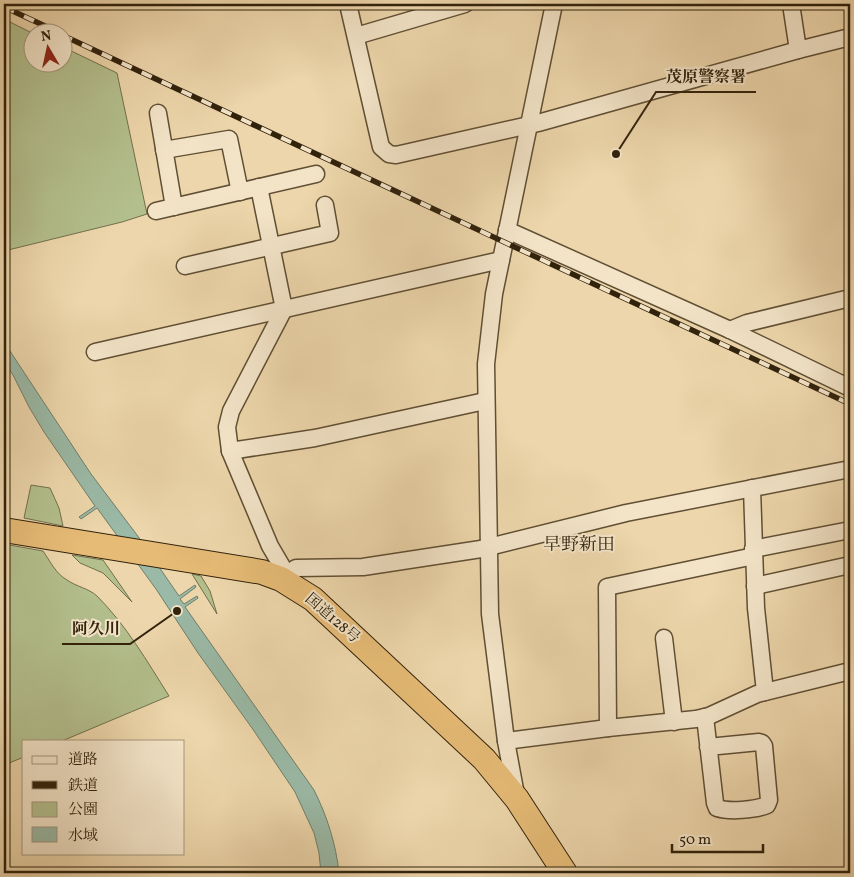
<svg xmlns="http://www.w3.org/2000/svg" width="854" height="877" font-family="Vollkorn,'Noto Serif JP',serif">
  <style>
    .green { fill: #b3bf8d; stroke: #72704c }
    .water { fill: #9ab9a6; stroke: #707d68 }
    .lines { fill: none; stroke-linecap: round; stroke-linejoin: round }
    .minor-casing { stroke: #604f34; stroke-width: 19 }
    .highway-casing { stroke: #31220c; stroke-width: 26 }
    .minor { stroke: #f3e4c8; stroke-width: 16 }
    .highway { stroke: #e6bb76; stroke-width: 24 }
    .rail-casing { stroke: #31220c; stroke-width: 5.5 }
    .rail { stroke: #f3e4c8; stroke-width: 4; stroke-dasharray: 11; stroke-linecap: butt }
    .labels { text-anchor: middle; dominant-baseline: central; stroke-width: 4; stroke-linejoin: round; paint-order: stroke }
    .street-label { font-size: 15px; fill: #31220c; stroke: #f3e4c8 }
    .quarter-label { font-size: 18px; fill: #31220c; stroke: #f3e4c8 }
    .leader { fill: none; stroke: #31220c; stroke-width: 2 }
    .callout-dot { fill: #31220c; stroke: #f3e4c8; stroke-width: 2 }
    .callout-label { font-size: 16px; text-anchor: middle; font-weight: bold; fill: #31220c; stroke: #f3e4c8; stroke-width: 4; stroke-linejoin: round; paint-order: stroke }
  </style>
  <rect width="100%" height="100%" fill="#edd6ab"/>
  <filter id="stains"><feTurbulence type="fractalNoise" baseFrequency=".004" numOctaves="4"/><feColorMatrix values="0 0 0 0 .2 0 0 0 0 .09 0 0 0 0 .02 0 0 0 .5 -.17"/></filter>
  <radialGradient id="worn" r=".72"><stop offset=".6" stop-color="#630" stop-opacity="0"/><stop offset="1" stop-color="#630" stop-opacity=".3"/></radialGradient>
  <!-- green -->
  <g class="green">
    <path d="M 4,19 L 32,33 L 32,62 L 62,62 L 63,47 L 117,73 L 147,214 L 122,222 L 4,251 Z"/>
    <path d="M 31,485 L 50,488 L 59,508 L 63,526 L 24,518 Z"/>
    <path d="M 4,544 L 43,551 C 50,561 56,574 67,580 C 77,587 88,588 97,596 C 126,625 147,661 169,696 L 62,741 L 24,741 L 24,757 L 4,765 Z"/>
    <path d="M 72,555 L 103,560 L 132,602 L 103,573 L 80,563 Z"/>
    <path d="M 192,574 L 201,576 L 210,591 L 217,614 Z"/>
  </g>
  <!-- water -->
  <path class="water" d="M 4,342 L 91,474 L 137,535 L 179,596 L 195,585 L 196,587 L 180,599 L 184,604 L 197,596 L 198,598 L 185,607 L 314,790 C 327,816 336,844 339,873 L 321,873 L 319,853 L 314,833 L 295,792 L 252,728 L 198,653 L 156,589 L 97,508 L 81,519 L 79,517 L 95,506 L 44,432 L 29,407 L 13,375 L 4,362 Z"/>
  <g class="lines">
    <defs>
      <g id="minor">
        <path d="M 348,4 L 381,147 L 389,154 L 396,155 L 538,123 L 798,50 L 850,37"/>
        <path d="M 791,4 L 798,50"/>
        <path d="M 356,36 L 465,4"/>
        <path d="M 158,113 L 174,207"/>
        <path d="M 164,150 L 229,139 L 240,192"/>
        <path d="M 259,187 L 284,309 L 231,411 L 227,427 L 230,451 L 270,546 L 287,575"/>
        <path d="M 156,211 L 316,174"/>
        <path d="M 507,230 L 730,330 L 850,388"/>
        <path d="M 185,266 L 330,233 L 325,205"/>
        <path d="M 730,330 L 747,323 L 850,298"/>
        <path d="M 95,352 L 501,260"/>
        <path d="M 230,451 L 315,438 L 485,401"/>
        <path d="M 752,488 L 756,608 L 765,692"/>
        <path d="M 753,549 L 850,530"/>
        <path d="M 281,579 L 296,568 L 363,567 L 481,549 L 626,513 L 850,469"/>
        <path d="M 755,586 L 850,565"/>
        <path d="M 664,638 L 674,722"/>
        <path d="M 705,717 L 715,803 L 717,808 C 729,812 755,810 767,805 L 769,800 L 764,746 L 762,743 L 759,742 L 708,747"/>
        <path d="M 608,728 L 607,587 L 754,556"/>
        <path d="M 506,741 L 608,728 L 696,719 L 709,716 L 757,694 L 850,671"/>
        <path d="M 516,795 L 506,741 L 490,614 L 486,364 L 494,294 L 554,4"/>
      </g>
      <path id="highway" d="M 4,530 L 262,572 L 281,579 L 313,599 L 484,759 L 517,799 L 565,873"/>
    </defs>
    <!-- minor casing -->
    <use href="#minor" class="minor-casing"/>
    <!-- highway casing -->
    <use href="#highway" class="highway-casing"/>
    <!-- minor -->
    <use href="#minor" class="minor"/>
    <!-- highway -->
    <use href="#highway" class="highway"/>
    <defs>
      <g id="rail">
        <path d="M 4,7 L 58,32"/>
        <path d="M 62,35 L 850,404"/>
      </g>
    </defs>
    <!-- rail casing -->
    <use href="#rail" class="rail-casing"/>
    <!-- rail -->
    <use href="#rail" class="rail"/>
  </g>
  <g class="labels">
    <!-- street labels -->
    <g class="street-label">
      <text transform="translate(332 619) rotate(41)">国道128号</text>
    </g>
    <!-- quarter labels -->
    <g class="quarter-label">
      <text x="579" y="545">早野新田</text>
    </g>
  </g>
  <!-- callouts -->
  <path class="leader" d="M616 154L656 92H756M177 611L130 644H62"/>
  <g class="callout-dot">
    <circle cx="616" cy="154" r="5"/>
    <circle cx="177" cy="611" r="5"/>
  </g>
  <g class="callout-label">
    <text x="706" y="82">茂原警察署</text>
    <text x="96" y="634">阿久川</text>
  </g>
  <!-- margin -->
  <rect width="854" height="877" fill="none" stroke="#edd6ab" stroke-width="20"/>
  <rect x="5" y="5" width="844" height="867" fill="none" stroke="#31220c" stroke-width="2.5"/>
  <rect x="10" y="10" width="834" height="857" fill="none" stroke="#31220c"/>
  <!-- legend -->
  <rect x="22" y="740" width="162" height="115" fill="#f3e4c8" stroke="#a5967d"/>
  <rect x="32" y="756" width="25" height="8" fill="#f3e4c8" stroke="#a5967d"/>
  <text x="68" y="764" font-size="15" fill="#31220c">道路</text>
  <rect x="32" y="781" width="25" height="8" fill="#31220c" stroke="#a5967d"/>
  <text x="68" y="790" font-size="15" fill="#31220c">鉄道</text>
  <rect x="32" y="802" width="25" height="15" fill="#b3bf8d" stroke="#a5967d"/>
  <text x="68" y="814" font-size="15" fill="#31220c">公園</text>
  <rect x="32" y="827" width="25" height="15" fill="#9ab9a6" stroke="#a5967d"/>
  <text x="68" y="840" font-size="15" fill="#31220c">水域</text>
  <!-- north arrow -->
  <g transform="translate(48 48) rotate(351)"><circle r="24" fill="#f3e4c8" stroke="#a5967d"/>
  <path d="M0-4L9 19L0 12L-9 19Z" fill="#8f2418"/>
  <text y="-8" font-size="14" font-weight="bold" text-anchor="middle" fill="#31220c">N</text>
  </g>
  <!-- scale -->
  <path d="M672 844v8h91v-8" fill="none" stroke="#31220c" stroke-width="2.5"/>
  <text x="679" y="844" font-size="15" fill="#31220c" stroke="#f3e4c8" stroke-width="4" paint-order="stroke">50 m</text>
  <rect width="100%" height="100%" filter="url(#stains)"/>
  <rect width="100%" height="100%" fill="url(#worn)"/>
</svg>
